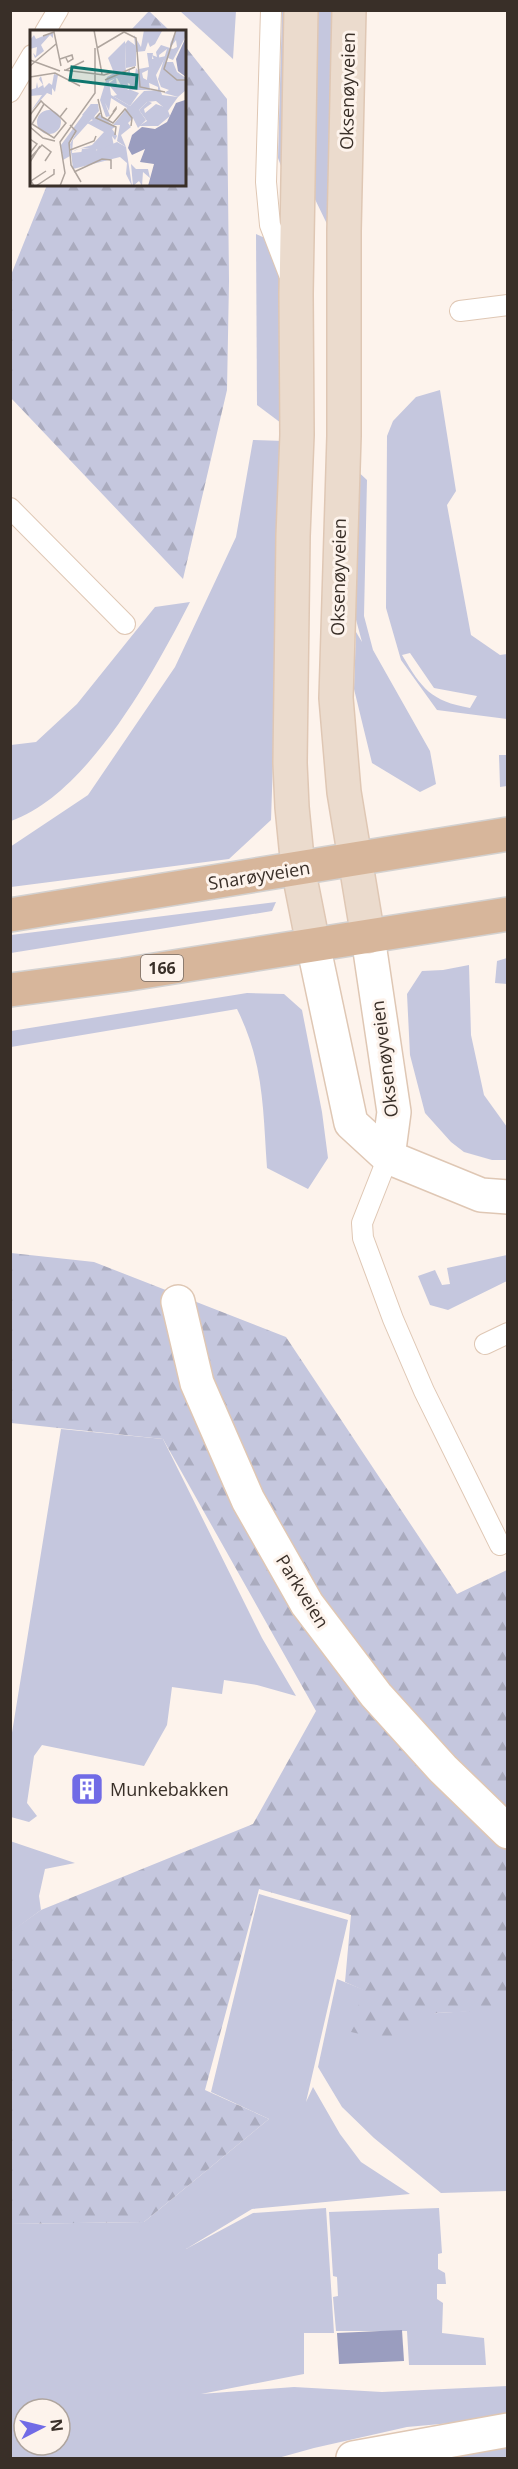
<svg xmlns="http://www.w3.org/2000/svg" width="518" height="2469" font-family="'Open Sans',sans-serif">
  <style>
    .green { fill: #c5c7de; fill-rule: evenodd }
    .forest { fill: url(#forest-firs) }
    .water { fill: #9a9dbf }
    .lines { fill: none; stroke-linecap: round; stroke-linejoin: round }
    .lane-casing { stroke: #dfc7b4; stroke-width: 22 }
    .street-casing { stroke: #dfc7b4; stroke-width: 36 }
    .secondary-casing { stroke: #dfc7b4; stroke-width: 36 }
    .primary-casing { stroke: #d3d1d0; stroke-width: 36 }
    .lane { stroke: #fff; stroke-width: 20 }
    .street { stroke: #fff; stroke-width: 33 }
    .secondary { stroke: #ebdbcd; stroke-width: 33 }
    .primary { stroke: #d7b69b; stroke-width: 33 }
    .labels { text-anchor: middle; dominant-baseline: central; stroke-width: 6; stroke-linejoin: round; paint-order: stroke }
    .shield { fill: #fdf3ec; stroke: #746a63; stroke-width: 1.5 }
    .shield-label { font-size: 16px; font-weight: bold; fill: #392f28 }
    .street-label { font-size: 18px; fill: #392f28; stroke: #fdf3ec }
    .poi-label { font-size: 18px; fill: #392f28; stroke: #fdf3ec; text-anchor: start }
    .inset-road { fill: none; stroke: #afa59e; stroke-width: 1.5 }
    .view { fill: #0f766e; fill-opacity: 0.15; stroke: #0f766e; stroke-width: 3 }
    .inset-edge { fill: none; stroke: #392f28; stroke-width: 3 }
  </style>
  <defs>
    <pattern id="forest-firs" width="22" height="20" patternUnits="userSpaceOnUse" patternTransform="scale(1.5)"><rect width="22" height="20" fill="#c5c7de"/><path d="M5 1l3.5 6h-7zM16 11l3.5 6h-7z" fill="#aaabbe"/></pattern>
  </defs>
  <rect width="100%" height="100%" fill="#fdf3ec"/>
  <!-- green -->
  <g class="green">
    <path d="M 180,11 L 236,11 L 233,59 Z"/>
    <path d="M 282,11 L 291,11 L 287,182 L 278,158 Z"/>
    <path d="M 316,11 L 337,11 L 332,231 L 326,232 L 327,224 L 311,191 Z"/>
    <path d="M 256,234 L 285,247 L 281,423 L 257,405 Z"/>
    <path d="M 440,390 L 456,491 L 447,505 L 471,635 L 500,655 L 507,654 L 507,719 L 437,710 L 401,660 L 386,608 L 387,436 L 393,421 L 416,397 ZM 410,653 L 434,688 L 477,696 L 470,708 C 431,701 422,689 402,655 Z"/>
    <path d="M 253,440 L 284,441 L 271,820 L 229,859 L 11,887 L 10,847 L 88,795 L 175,667 L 236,537 Z"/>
    <path d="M 353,467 L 367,480 L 364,616 L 373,650 L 430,751 L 436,784 L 420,792 L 372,763 L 354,689 L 356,632 L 362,642 L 355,616 L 358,535 L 352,534 Z"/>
    <path d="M 190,602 C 154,672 88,794 11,821 L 11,745 L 36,742 L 77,704 L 155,607 Z"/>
    <path d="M 499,755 L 508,755 L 507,786 L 500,787 Z"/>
    <path d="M 276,902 L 272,911 L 11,953 L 11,935 Z"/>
    <path d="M 507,958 L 507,984 L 495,983 L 497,961 Z"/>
    <path d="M 469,965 L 471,1035 L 484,1095 L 507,1127 L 507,1160 L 492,1160 L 464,1152 L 451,1142 L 425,1113 L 410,1055 L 407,994 L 422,971 L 443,970 Z"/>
    <path d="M 247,993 L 284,994 L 302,1010 L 322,1112 L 328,1158 L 308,1189 L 267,1168 C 263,1110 264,1063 237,1009 L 11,1047 L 11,1031 Z"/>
    <path d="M 507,1255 L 507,1281 L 448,1310 L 430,1305 L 418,1276 L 435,1270 L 442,1285 L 450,1284 L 447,1268 Z"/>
    <path d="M 61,1429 L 163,1439 L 262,1638 L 296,1696 L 257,1685 L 224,1680 L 222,1694 L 172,1687 L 167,1725 L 144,1766 L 42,1745 L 34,1756 L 27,1803 L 37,1816 L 29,1822 L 11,1817 L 11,1739 Z"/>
    <path d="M 10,1841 L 75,1863 L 45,1869 L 39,1896 L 41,1910 L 11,1932 Z"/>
    <path d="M 259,1894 L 348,1920 L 306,2102 L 313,2087 L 340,2134 L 361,2162 L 410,2194 L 252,2209 L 186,2249 L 253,2213 L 326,2208 L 334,2333 L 304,2333 L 304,2374 L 201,2394 L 294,2387 L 382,2392 L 507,2386 L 507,2418 L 407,2427 L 314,2448 L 278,2458 L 11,2458 L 10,2224 L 144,2222 L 269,2119 L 211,2092 ZM 24,2409 L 60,2409 L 60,2445 L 24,2445 Z"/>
    <path d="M 337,1979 L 424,2014 L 468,2011 L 507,1998 L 507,2191 L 441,2193 L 374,2138 L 342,2107 L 318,2067 Z"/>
    <path d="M 439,2208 L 442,2253 L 438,2254 L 438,2269 L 445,2273 L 446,2284 L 437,2284 L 437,2299 L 443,2303 L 442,2333 L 484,2338 L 486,2365 L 409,2365 L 407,2331 L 336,2331 L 333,2297 L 338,2296 L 337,2277 L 333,2276 L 329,2212 Z"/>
    <path d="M 507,2443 L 507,2458 L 411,2458 Z"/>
  </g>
  <!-- forest -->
  <g class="forest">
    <path d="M 149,11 L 170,31 L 130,31 Z"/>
    <path d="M 185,46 L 227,99 L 229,281 L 227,390 L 183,579 L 11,398 L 11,275 L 47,185 L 184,184 Z"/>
    <path d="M 11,1253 L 94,1262 L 286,1337 L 457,1594 L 507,1570 L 507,1999 L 483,2011 L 436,2013 L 387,2040 L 351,2032 L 363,1990 L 345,1982 L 351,1915 L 259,1889 L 205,2090 L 269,2119 L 144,2222 L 11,2224 L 10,1932 L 41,1910 L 253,1824 L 316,1711 L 163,1439 L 11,1423 Z"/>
  </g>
  <!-- water -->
  <path class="water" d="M 402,2330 L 404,2361 L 339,2364 L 337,2333 Z"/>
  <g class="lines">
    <defs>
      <g id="lane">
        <path d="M 271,10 L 266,182 L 270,225 L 290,277"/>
        <path d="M 45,32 L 58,10"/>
        <path d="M 10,92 L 32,55"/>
        <path d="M 460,311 L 508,305"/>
        <path d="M 10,508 L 125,624"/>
        <path d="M 388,1157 L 362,1223 L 363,1238 L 393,1319 L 424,1391 L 500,1545"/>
        <path d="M 485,1344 L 508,1333"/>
      </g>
      <g id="street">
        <path d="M 368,937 L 394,1112 L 388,1157"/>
        <path d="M 313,944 L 351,1123 L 388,1157 L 481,1195 L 508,1197"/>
        <path d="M 178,1302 L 197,1383 L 248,1500 L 307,1604 L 376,1695 L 443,1769 L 508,1832"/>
        <path d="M 353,2458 L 508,2430"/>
      </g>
      <g id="secondary">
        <path d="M 301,10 L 296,294 L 297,435 L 293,536 L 290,763 L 292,807 L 298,868 L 313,944"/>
        <path d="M 349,10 L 344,231 L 344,436 L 336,698 L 344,792 L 368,937"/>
      </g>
      <g id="primary">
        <path d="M 10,915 L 508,834"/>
        <path d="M 10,990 L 123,975 L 508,914"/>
      </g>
    </defs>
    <!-- lane casing -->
    <use href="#lane" class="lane-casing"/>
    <!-- street casing -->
    <use href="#street" class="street-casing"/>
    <!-- secondary casing -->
    <use href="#secondary" class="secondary-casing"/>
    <!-- primary casing -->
    <use href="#primary" class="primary-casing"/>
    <!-- lane -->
    <use href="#lane" class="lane"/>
    <!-- street -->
    <use href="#street" class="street"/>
    <!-- secondary -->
    <use href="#secondary" class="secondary"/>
    <!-- primary -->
    <use href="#primary" class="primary"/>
  </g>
  <!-- icons -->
  <defs>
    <symbol id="building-square" viewBox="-11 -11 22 22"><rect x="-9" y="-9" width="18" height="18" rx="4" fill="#716be6" stroke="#fdf3ec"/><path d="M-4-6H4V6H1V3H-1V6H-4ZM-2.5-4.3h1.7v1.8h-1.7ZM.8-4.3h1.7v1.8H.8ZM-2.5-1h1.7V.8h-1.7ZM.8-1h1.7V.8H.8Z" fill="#fff"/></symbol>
  </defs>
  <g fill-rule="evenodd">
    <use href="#building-square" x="68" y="1770" width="38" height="38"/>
  </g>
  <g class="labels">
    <!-- shield labels -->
    <rect class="shield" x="141" y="955" width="42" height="26" rx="4.5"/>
    <g class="shield-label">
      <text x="162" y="968">166</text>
    </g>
    <!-- street labels -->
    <g class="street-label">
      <text transform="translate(347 91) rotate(-89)">Oksenøyveien</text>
      <text transform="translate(338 577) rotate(-89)">Oksenøyveien</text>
      <text transform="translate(259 875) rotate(-9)">Snarøyveien</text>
      <text transform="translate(384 1059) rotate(-97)">Oksenøyveien</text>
      <text transform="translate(303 1591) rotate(58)">Parkveien</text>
    </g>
    <!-- poi labels -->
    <g class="poi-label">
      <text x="110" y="1789">Munkebakken</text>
    </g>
  </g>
  <!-- overview -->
  <g transform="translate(30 30)">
    <rect width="156" height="156" fill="#fdf3ec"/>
    <path d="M 114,0 L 132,1 L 125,14 L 120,17 L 118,12 L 115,21 L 106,22 L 106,14 L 106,36 L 96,38 L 95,14 L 98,10 L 105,15 L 104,5 L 111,17 ZM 146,0 L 156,0 L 156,6 L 143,30 L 138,28 L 136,32 L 143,32 L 147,42 L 156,48 L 156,60 L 148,67 L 134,63 L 139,60 L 131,57 L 128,49 L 137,19 L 129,25 L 130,37 L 122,38 L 126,34 L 122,25 L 127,27 L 126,22 L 131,15 L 143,19 L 147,17 L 146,10 L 140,18 L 140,14 ZM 23,2 L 23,8 L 20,5 L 11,15 L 14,21 L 5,28 L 3,23 L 6,26 L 7,17 L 0,19 L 0,10 L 4,5 L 6,9 ZM 106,38 L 110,43 L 107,53 L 111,47 L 117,50 L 118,46 L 120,60 L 101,60 L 109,63 L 100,76 L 83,66 L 87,65 L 79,55 L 87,56 L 78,54 L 86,48 L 87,55 L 99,60 L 100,54 L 91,50 L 100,39 L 100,46 L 105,45 ZM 24,44 L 28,45 L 25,62 L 22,58 L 22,65 L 17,63 L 1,81 L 12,65 L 0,66 L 0,60 L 6,58 L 7,52 L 8,58 L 13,55 L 9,49 L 11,46 L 14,58 L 19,53 L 22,55 ZM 118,71 L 122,73 L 114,79 L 115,83 L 126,74 L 137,78 L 140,86 L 128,96 L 109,96 L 117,91 L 109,80 ZM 61,74 L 68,74 L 64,88 L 69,84 L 85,97 L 82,99 L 87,106 L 85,110 L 82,106 L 85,122 L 69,129 L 67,119 L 63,125 L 51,124 L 52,119 L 60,119 L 51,118 L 44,121 L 45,120 L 62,115 L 74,102 L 57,93 L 63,90 L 52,85 ZM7 92a12 12 0 1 1 24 0a12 12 0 1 1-24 0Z" fill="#c5c7de"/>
    <path d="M 95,11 L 96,47 L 91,50 L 97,50 L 99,59 L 92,57 L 87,48 L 79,51 L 81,65 L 100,76 L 114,61 L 128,60 L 128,57 L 117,52 L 118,40 L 112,43 L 114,52 L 107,52 L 109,39 L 119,37 L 117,23 L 123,23 L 122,29 L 136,26 L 126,45 L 132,65 L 148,67 L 138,81 L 126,71 L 117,72 L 109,80 L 116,90 L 108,98 L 103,88 L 98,93 L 101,97 L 91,105 L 96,117 L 87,111 L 90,95 L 83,95 L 97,78 L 81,68 L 79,81 L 75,73 L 80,86 L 76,87 L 70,70 L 77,47 L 84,43 L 78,28 ZM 101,134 L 106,139 L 118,139 L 120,148 L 113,142 L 112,156 L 109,151 L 103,156 Z" fill="#c5c7de"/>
    <path d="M 61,74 L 68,74 L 69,81 L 43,110 L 42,123 L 69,120 L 87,112 L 96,117 L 102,156 L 96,144 L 97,133 L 90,127 L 43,139 L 40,114 L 46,103 L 40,110 L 40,126 L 33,130 L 31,115 Z" fill="#c5c7de"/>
    <path d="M 156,7 L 156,47 L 148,41 L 146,29 ZM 156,63 L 156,156 L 118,156 L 124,134 L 110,132 L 115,119 L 102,125 L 98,118 L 102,105 L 112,97 L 125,99 L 137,92 L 146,73 L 155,70 Z" fill="#9a9dbf"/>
    <path class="inset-road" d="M 64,0 L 72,44M 146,0 L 134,39 L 147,50 L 156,50M 94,2 L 106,8 L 110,57 L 135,62M 13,6 L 24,2 L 31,36M 67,18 L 94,2M 30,29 L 42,25 L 43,29 L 38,32 L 36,28M 0,30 L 30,41M 0,36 L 26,14M 34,40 L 74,45 L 83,42M 36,40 L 54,31M 0,47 L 25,43 L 50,56M 75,50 L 105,37M 68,69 L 72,87 L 83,93 L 95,79 L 102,88 L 101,96M 70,83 L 66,88 L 86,97 L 85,105M 0,85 L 11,71 L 14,74M 30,87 L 36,93 L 24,108 L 2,94 L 14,74 L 30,87 L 37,78M 78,90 L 86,79 L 86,78 L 83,82M 40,95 L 46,101 L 39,113 L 41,135 L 51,152M 0,97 L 13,108 L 25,111M 0,109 L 7,114 L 0,123M 40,120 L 64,111 L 66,106M 0,128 L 12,115 L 21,122 L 15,131M 0,132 L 10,116M 44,142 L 72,129 L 81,130 L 81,139M 4,156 L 1,151 L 16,141M 6,156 L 24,144 L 24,139M 30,156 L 35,143 L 30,112 L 65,63 L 65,18"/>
    <path class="view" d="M 42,37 L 107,45 L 106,58 L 40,50 Z"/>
    <rect width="156" height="156" class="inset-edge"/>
  </g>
  <!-- border -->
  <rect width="518" height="2469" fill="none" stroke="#392f28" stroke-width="24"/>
  <!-- north arrow -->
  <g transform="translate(42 2427) rotate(83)"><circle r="28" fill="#fdf3ec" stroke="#afa59e" stroke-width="1.5"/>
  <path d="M0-4.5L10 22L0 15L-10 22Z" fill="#716be6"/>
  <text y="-9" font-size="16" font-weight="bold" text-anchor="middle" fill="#392f28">N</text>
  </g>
</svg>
